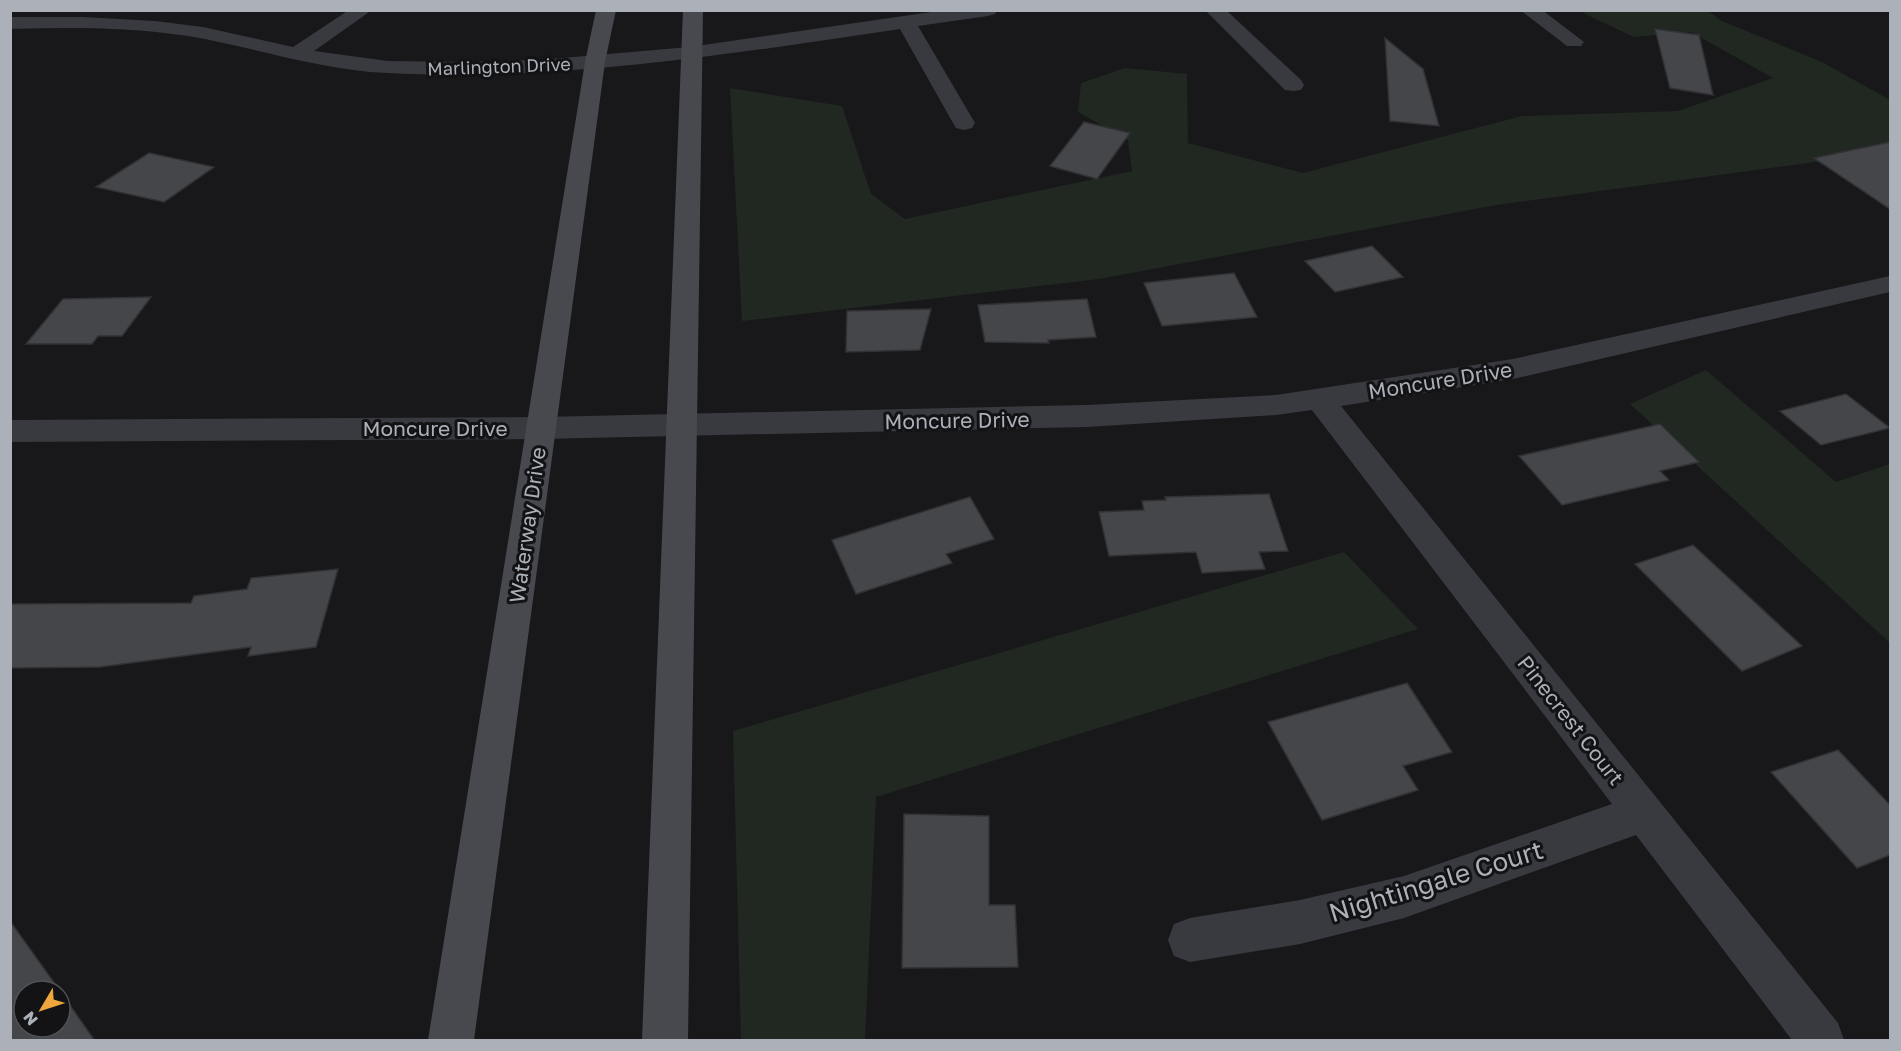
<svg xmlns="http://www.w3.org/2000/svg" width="1901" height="1051" font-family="'Golos Text',sans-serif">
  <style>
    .green { fill: #202821 }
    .building { fill: #45464a; stroke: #323236; stroke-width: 1.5 }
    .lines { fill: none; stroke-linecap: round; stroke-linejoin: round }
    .street { fill: #393a3f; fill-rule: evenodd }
    .secondary { fill: #47494f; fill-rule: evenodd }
    .labels { text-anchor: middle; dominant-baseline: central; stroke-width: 6; stroke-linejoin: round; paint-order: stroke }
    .far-street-label { font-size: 18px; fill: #abb0b9; stroke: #131315 }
    .street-label { font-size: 21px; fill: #abb0b9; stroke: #131315 }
    .near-street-label { font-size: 26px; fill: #abb0b9; stroke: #131315 }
  </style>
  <rect width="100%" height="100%" fill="#18181a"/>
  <!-- green -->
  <g class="green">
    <path d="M 1593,10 L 1708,11 L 1722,21 L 1822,62 L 1890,100 L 1890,152 L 1496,205 L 1099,279 L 742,321 L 730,88 L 842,106 L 871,194 L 905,219 L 1132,171 L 1128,140 L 1078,112 L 1081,83 L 1125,68 L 1187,74 L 1188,143 L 1303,173 L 1522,116 L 1678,111 L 1773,78 L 1691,32 L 1634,37 L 1583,13 Z"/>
    <path d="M 1706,370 L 1836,482 L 1890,464 L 1890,643 L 1630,404 Z"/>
    <path d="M 1344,552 L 1418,629 L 876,797 L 865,1040 L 741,1040 L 733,731 Z"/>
  </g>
  <!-- building -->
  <g class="building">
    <path d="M 1655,29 L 1699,35 L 1713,95 L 1670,88 Z"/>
    <path d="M 1385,38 L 1423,69 L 1439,126 L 1390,121 Z"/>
    <path d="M 1084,122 L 1130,133 L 1097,179 L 1050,166 Z"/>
    <path d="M 1890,142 L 1890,209 L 1814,158 Z"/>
    <path d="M 149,153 L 214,167 L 164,202 L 96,187 Z"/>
    <path d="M 1372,246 L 1403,277 L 1335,292 L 1305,261 Z"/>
    <path d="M 1234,273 L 1257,317 L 1162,326 L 1144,283 Z"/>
    <path d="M 151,297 L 122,336 L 98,336 L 92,344 L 26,344 L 63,299 Z"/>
    <path d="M 1087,299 L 1096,337 L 1048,340 L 1049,343 L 985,342 L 978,305 Z"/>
    <path d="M 931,309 L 920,350 L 846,352 L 847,311 Z"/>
    <path d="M 1846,394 L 1890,428 L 1821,445 L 1780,411 Z"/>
    <path d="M 1660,424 L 1699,462 L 1660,471 L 1669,480 L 1562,505 L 1519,456 Z"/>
    <path d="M 1269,494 L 1288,551 L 1259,552 L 1265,569 L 1202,573 L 1196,552 L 1109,556 L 1099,512 L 1144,510 L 1142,501 L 1166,500 L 1165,497 Z"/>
    <path d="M 970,497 L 994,539 L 946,554 L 952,563 L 856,594 L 832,540 Z"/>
    <path d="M 1693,545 L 1802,646 L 1742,671 L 1635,564 Z"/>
    <path d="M 338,569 L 316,647 L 248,656 L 251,647 L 100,667 L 10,668 L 10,604 L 191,603 L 194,596 L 247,589 L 251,578 Z"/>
    <path d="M 1407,683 L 1452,752 L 1403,766 L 1418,790 L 1322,820 L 1268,722 Z"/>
    <path d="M 1838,750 L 1890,805 L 1890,855 L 1857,868 L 1771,772 Z"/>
    <path d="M 904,814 L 989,816 L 989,905 L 1015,905 L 1018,967 L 902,968 Z"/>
    <path d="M 10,921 L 60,991 L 24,991 L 24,1027 L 60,1027 L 60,991 L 95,1041 L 10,1041 Z"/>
  </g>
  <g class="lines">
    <!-- street -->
    <g class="street">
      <path d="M 349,10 L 372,10 L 314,51 L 388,61 L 463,62 L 539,60 L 689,47 L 945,10 L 997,10 L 995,14 L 988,16 L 918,26 L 975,123 L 972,128 L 964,130 L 956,128 L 953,123 L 900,29 C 730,54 559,82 387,73 C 325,70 265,51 205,39 C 141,27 75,27 10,29 L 10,17 L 83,17 L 155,21 L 203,27 L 293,47 Z"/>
      <path d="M 1205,10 L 1226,10 L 1301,80 L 1304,85 L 1301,90 L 1293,91 L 1285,90 Z"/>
      <path d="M 1520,10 L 1542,10 L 1584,42 L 1581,46 L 1567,46 Z"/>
      <path d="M 1890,276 L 1890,292 L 1513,379 L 1341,406 L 1838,1023 L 1844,1040 L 1792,1040 L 1636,835 L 1404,918 L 1300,944 L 1190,962 L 1174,956 L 1168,940 L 1174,924 L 1190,918 L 1300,900 L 1404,876 L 1612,804 L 1312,410 L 1276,415 L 1087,427 L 541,439 L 10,442 L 10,420 L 541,417 L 1087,405 L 1276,395 L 1513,359 Z"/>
    </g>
    <!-- secondary -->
    <g class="secondary">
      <path d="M 596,10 L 616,10 L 605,62 L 474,1040 L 428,1040 L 585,62 Z"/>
      <path d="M 683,10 L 703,10 L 688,1040 L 642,1040 Z"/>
    </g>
  </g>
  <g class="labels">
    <!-- far-street labels -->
    <g class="far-street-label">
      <text transform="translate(499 66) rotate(-2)">Marlington Drive</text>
    </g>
    <!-- street labels -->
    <g class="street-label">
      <text transform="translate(1440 380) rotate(-9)">Moncure Drive</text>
      <text transform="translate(957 420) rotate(-1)">Moncure Drive</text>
      <text x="435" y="428">Moncure Drive</text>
      <text transform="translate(527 525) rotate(-82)">Waterway Drive</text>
      <text transform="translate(1571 720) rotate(52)">Pinecrest Court</text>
    </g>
    <!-- near-street labels -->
    <g class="near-street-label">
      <text transform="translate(1436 881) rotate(-17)">Nightingale Court</text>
    </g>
  </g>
  <!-- border -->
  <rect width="1901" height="1051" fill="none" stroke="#abb0b9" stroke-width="24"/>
  <!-- north arrow -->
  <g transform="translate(42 1009) rotate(231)"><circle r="28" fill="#131315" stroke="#505257" stroke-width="1.5"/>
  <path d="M0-4.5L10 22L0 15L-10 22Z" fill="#eea73c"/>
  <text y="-9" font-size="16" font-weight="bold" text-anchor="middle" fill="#abb0b9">N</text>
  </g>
</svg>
